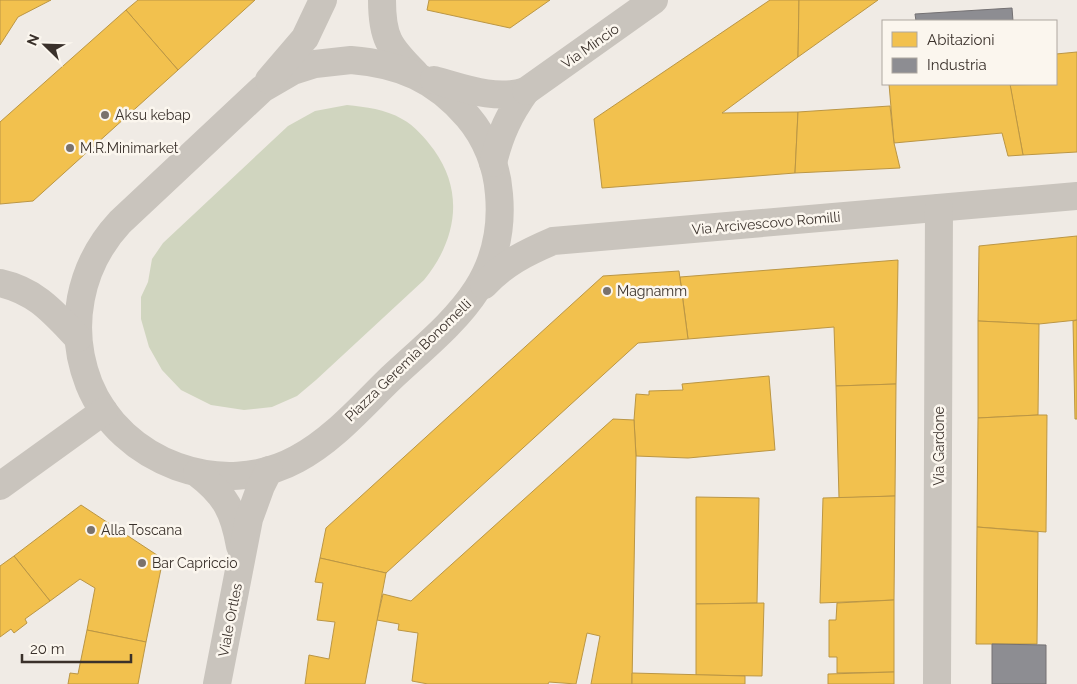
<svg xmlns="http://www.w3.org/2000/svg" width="1077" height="684" font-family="Raleway,sans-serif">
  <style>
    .green { fill: #d0d5bf }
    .homes { fill: #f2c14e; stroke: #bb9644 }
    .industry { fill: #8d8d92; stroke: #747173 }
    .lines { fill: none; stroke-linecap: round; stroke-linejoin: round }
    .minor { stroke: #c9c4bd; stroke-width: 28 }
    .poi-dot { fill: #7a726c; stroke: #fbf6ee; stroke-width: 2 }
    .labels { text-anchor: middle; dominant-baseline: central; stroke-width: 5; stroke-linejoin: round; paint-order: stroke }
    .street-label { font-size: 14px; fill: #3a312b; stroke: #fbf6ee }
    .poi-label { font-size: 14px; fill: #3a312b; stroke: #fbf6ee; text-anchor: start }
  </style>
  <rect width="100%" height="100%" fill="#f0ebe5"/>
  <!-- green -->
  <path class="green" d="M 347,105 C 366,107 385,109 402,119 C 415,126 425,138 434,150 C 465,193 456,241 424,280 L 316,380 L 297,396 L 272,407 L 244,410 L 211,405 L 181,390 L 162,370 L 149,347 L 141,319 L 141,297 L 148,282 L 152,259 L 163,243 L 288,126 L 315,111 Z"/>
  <!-- homes -->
  <g class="homes">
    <path d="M 0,0 L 51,0 L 18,17 L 0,45 Z"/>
    <path d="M 138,0 L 255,0 L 178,70 L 126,10 Z"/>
    <path d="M 429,0 L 550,0 L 510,28 L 427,10 Z"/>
    <path d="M 770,0 L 799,0 L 798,57 L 722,113 L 798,112 L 795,173 L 602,188 L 594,119 Z"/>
    <path d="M 799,0 L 878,0 L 798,57 Z"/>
    <path d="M 126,10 L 178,70 L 33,201 L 0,204 L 0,122 Z"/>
    <path d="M 1077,52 L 1077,152 L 1023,155 L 1010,85 L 1056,84 L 1056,54 Z"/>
    <path d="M 889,84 L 1010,84 L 1023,155 L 1008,156 L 1002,133 L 894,143 Z"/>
    <path d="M 890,106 L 894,143 L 900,168 L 795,173 L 798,112 Z"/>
    <path d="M 1077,236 L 1077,320 L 1039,324 L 978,321 L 979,246 Z"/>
    <path d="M 898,260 L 896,384 L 836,386 L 834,327 L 688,339 L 680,277 Z"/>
    <path d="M 679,271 L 688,339 L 638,343 L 386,573 L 320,558 L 326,528 L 603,276 Z"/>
    <path d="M 1077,320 L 1077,419 L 1075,419 L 1073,321 Z"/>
    <path d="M 978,321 L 1039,324 L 1038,415 L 978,418 Z"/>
    <path d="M 769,376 L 775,450 L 688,458 L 636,456 L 634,420 L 636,394 L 649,395 L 649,391 L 683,390 L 682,384 Z"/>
    <path d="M 896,384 L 895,496 L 839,498 L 836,386 Z"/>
    <path d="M 1038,415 L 1047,415 L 1046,532 L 977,527 L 978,418 Z"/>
    <path d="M 613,419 L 634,420 L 636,456 L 632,684 L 591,684 L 600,636 L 587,633 L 576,684 L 549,682 L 548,684 L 428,684 L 412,681 L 418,633 L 398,630 L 399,624 L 377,620 L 383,594 L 411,601 Z"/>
    <path d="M 895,496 L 894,600 L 820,603 L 823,498 Z"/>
    <path d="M 696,497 L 759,498 L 757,603 L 696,604 Z"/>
    <path d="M 81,505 L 163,559 L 146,642 L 87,630 L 95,588 L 80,579 L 50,601 L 14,556 Z"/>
    <path d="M 977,527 L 1038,532 L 1037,644 L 976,644 Z"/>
    <path d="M 14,556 L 50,601 L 25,619 L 27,623 L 14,633 L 11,629 L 0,637 L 0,566 Z"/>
    <path d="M 320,558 L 386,573 L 365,684 L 305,684 L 309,655 L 329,659 L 335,622 L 317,620 L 323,583 L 315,582 Z"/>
    <path d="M 894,600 L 894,672 L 837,673 L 837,657 L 829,657 L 829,620 L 836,620 L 837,603 Z"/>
    <path d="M 764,603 L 762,676 L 696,675 L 696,604 Z"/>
    <path d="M 87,630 L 146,642 L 138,684 L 68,684 L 70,673 L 78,674 Z"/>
    <path d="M 894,672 L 894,684 L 828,684 L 828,674 Z"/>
    <path d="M 632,673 L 745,676 L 745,684 L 632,684 Z"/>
  </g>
  <!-- industry -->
  <g class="industry">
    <path d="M 1012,8 L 1013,21 L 916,21 L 915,14 Z"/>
    <path d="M 992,644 L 1046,645 L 1046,684 L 992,684 Z"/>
  </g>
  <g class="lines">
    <!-- minor -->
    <g class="minor">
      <path d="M 382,0 C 382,38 389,47 415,73"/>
      <path d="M 351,60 C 400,64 436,79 468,117 C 486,138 497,166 499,194 C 507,284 450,323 391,378 C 362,406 333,440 297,459 C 222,500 121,463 89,384 C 67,328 79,266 120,222 L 262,89 L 293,71 L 315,64 Z"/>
      <path d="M 269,80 L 305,38 L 323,0"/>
      <path d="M 434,80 C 463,88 496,101 526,91 C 509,115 500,134 493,163"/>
      <path d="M 526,91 L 654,0"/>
      <path d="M 0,283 C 36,291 53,312 78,338"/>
      <path d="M 484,285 C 505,263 525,253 553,241 L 1077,196"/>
      <path d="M 197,473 C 226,495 234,512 240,546"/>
      <path d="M 0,486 L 104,411"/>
      <path d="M 217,684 L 249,519 L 261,486 L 269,470"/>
      <path d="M 937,684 L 939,208"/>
    </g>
  </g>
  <!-- markers -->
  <g class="poi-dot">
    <circle cx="105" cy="115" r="5"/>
    <circle cx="70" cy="148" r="5"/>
    <circle cx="607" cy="291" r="5"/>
    <circle cx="91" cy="530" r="5"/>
    <circle cx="142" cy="563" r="5"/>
  </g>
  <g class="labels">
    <!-- street labels -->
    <g class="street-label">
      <text transform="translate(590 46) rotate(-35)">Via Mincio</text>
      <text transform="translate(766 223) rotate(-5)">Via Arcivescovo Romilli</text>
      <text transform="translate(408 360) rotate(-44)">Piazza Geremia Bonomelli</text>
      <text transform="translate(939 446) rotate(-90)">Via Gardone</text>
      <text transform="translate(230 620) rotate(-79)">Viale Ortles</text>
    </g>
    <!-- poi labels -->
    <g class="poi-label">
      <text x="115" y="115">Aksu kebap</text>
      <text x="80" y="148">M.R.Minimarket</text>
      <text x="617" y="291">Magnamm</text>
      <text x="101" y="530">Alla Toscana</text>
      <text x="152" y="563">Bar Capriccio</text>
    </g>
  </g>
  <!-- legend -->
  <rect x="882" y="20" width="175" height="65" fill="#fbf6ee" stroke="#aea7a0"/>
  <rect x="892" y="32" width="25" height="15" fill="#f2c14e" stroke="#aea7a0"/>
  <text x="927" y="45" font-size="15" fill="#3a312b">Abitazioni</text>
  <rect x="892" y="58" width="25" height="15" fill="#8d8d92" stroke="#aea7a0"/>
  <text x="927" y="70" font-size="15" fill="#3a312b">Industria</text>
  <!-- north arrow -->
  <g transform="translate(45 45) rotate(293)" stroke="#fbf6ee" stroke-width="4" paint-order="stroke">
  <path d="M0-4L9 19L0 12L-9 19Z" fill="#3a312b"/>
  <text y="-8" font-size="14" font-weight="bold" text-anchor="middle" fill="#3a312b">N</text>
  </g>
  <!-- scale -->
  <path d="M22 654v8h109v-8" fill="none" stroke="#3a312b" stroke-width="2.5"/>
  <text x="30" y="654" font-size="15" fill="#3a312b" stroke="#fbf6ee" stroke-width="4" paint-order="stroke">20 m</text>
</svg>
